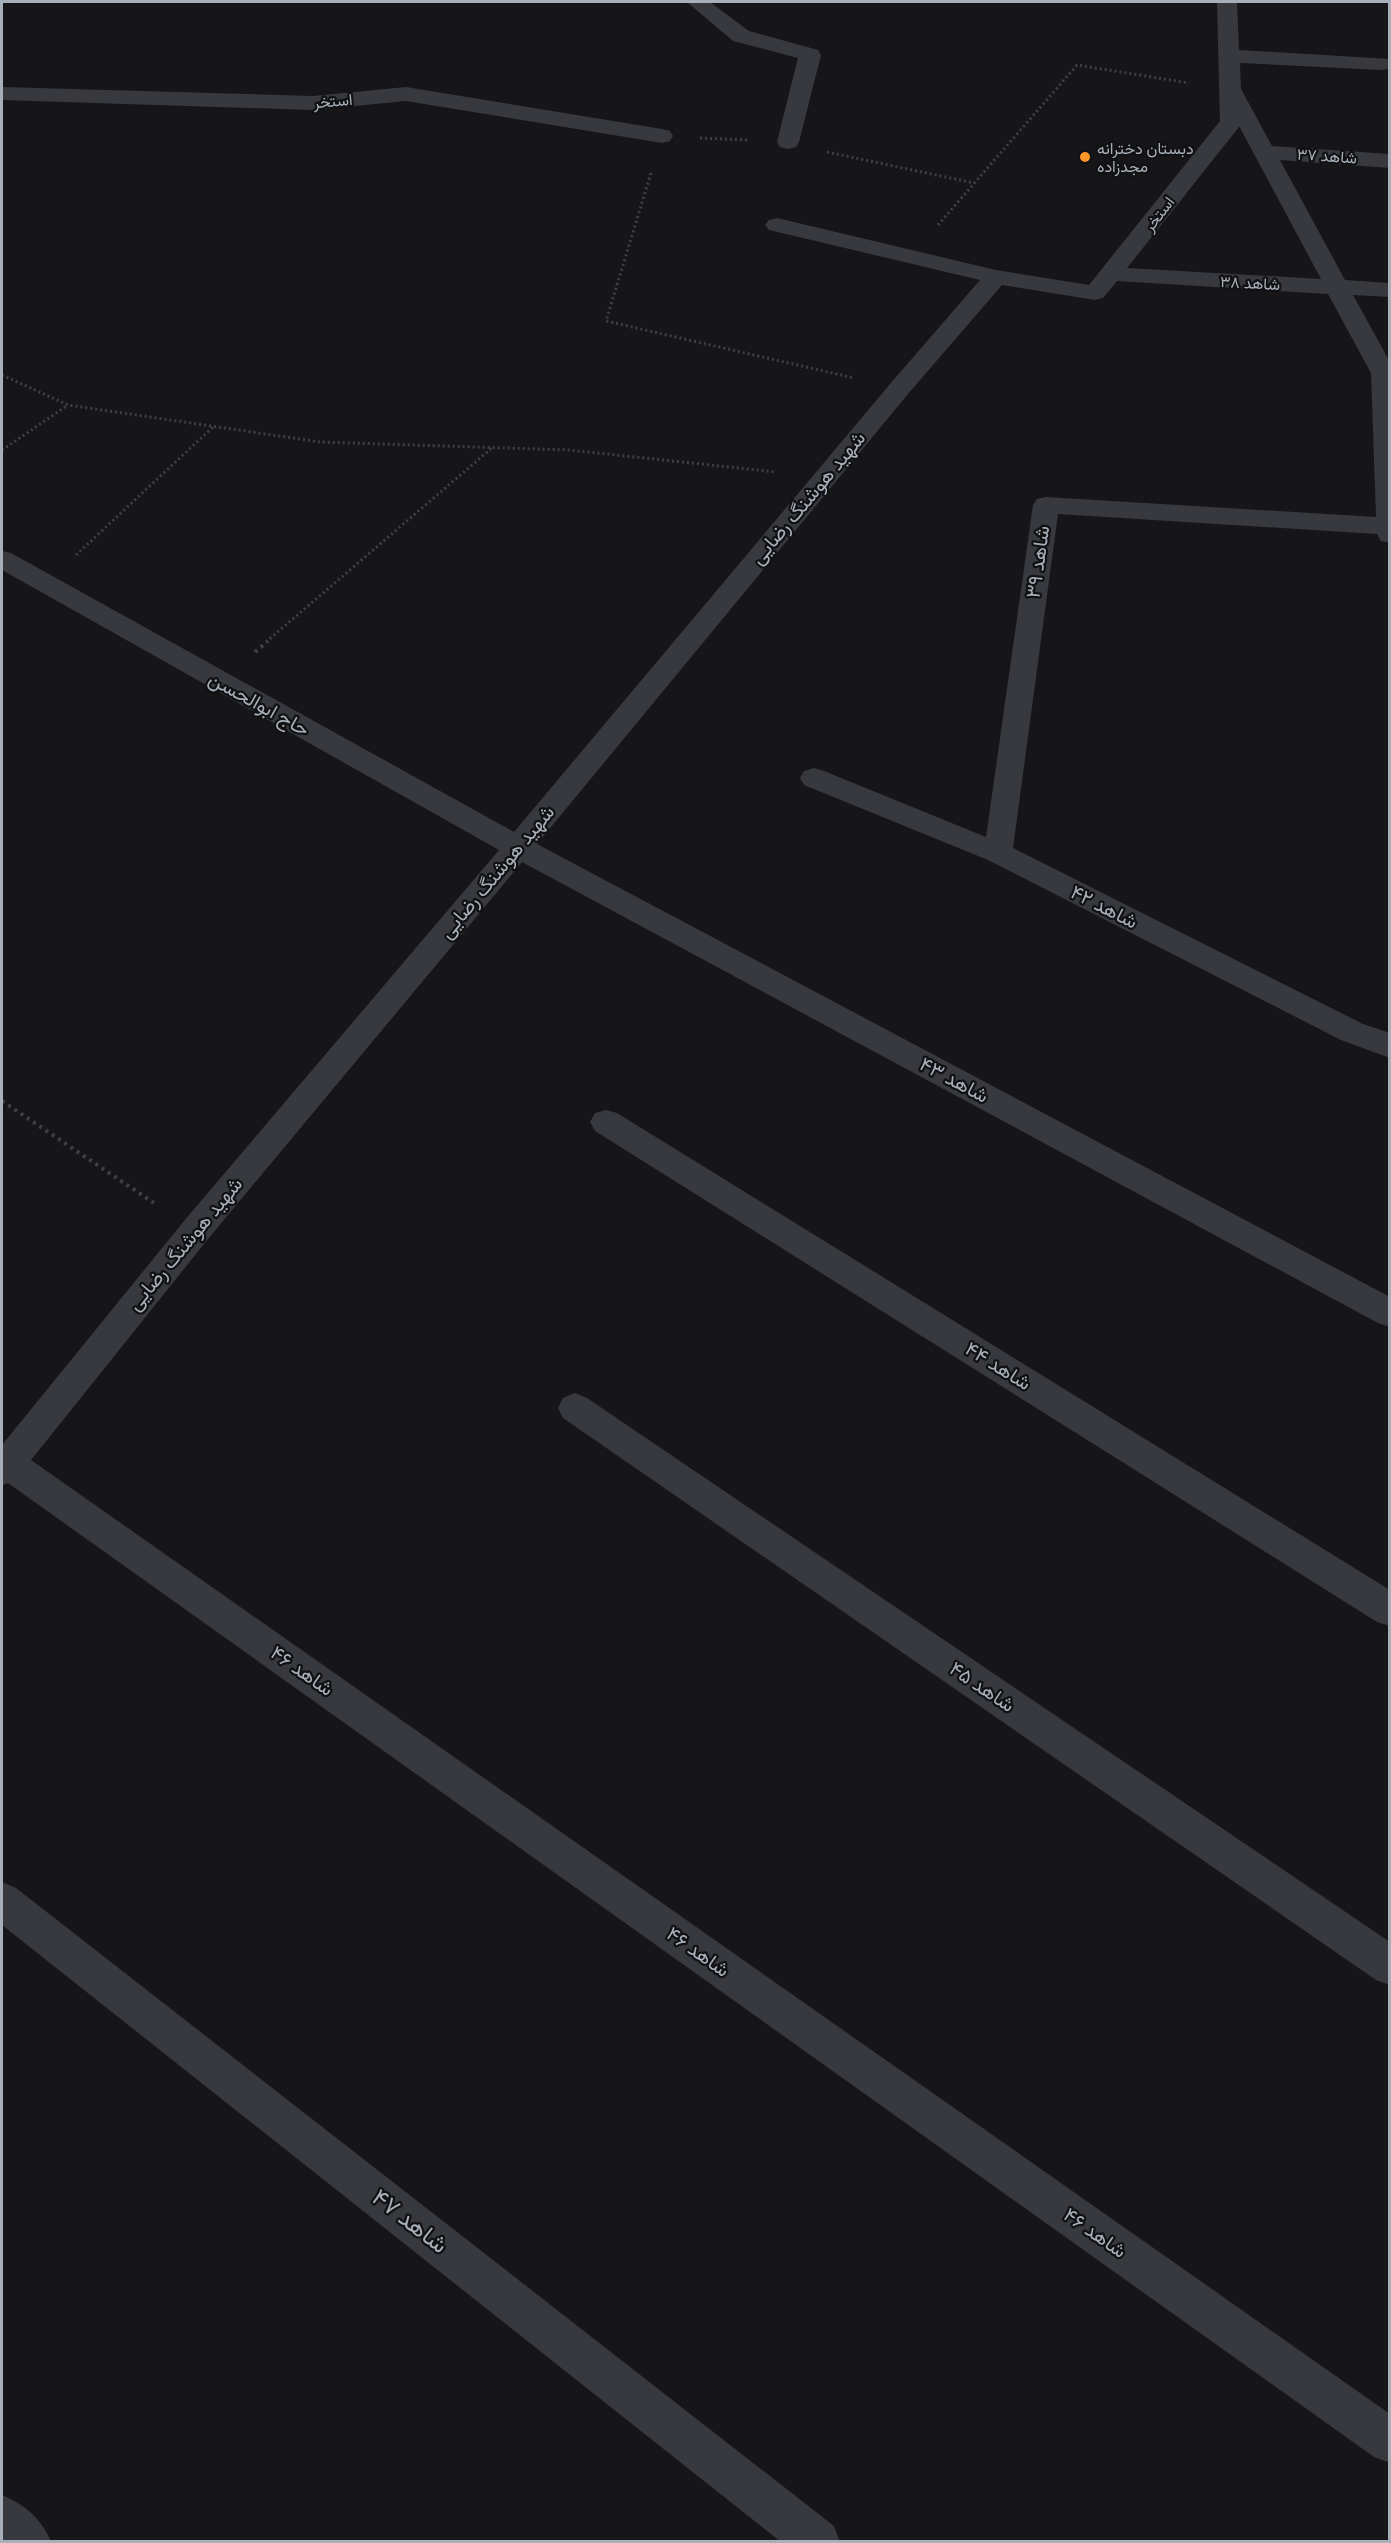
<svg xmlns="http://www.w3.org/2000/svg" width="1391" height="2543" font-family="Karla,Vazirmatn,sans-serif">
  <style>
    .lines { fill: none; stroke-linecap: round; stroke-linejoin: round }
    .path-far1 { stroke: #3d4045; stroke-width: 3; stroke-dasharray: 2 3; stroke-linecap: butt }
    .path { stroke: #3d4045; stroke-width: 4; stroke-dasharray: 3 4.5; stroke-linecap: butt }
    .minor { fill: #37393e; fill-rule: evenodd }
    .poi-dot { fill: #ff9628; stroke: #111113; stroke-width: 2 }
    .labels { text-anchor: middle; dominant-baseline: central; stroke-width: 4.5; stroke-linejoin: round; paint-order: stroke }
    .far-street-label { font-size: 16px; fill: #a7afb9; stroke: #111113 }
    .far-poi-label { font-size: 16px; fill: #a7afb9; stroke: #111113; text-anchor: start }
    .street-label { font-size: 20px; fill: #a7afb9; stroke: #111113 }
    .near-street-label { font-size: 24px; fill: #a7afb9; stroke: #111113 }
  </style>
  <rect width="100%" height="100%" fill="#161618"/>
  <g class="lines">
    <!-- path-far1 -->
    <g class="path-far1">
      <path d="M 700,138 L 749,140"/>
      <path d="M 827,152 L 974,183"/>
      <path d="M 651,173 L 606,321 L 854,378"/>
      <path d="M 938,225 L 1077,65 L 1189,83"/>
      <path d="M 2,375 L 68,405 L 320,442 L 569,450 L 776,472"/>
      <path d="M 2,450 L 68,405"/>
      <path d="M 76,555 L 213,427"/>
      <path d="M 266,642 L 493,447"/>
    </g>
    <!-- path -->
    <g class="path">
      <path d="M 255,652 L 268,641"/>
      <path d="M 2,1101 L 157,1205"/>
    </g>
    <!-- minor -->
    <g class="minor">
      <path d="M 687,2 L 710,2 L 749,31 L 818,50 L 821,55 L 799,142 L 796,147 L 788,149 L 780,147 L 777,142 L 798,58 L 733,41 Z"/>
      <path d="M 1217,2 L 1237,2 L 1239,50 L 1390,59 L 1390,69 L 1382,70 L 1240,63 L 1241,89 L 1272,146 L 1390,154 L 1390,168 L 1280,160 L 1345,280 L 1390,283 L 1390,297 L 1353,295 L 1390,362 L 1390,543 L 1381,541 L 1377,534 L 1058,514 L 1013,848 L 1363,1024 L 1390,1033 L 1390,1058 L 1341,1040 L 988,860 L 804,785 L 800,778 L 804,771 L 814,768 L 824,771 L 986,837 L 1033,505 L 1037,499 L 1046,497 L 1376,517 L 1371,373 L 1328,294 L 1117,281 L 1103,298 L 1095,300 L 1002,285 L 908,394 L 537,844 L 1390,1297 L 1390,1327 L 1378,1323 L 522,862 L 208,1239 L 31,1460 L 1390,2414 L 1390,2463 L 1374,2457 L 8,1483 L 2,1485 L 2,1445 L 184,1221 L 499,850 L 2,570 L 2,551 L 11,553 L 514,832 L 890,384 L 980,280 L 769,230 L 765,225 L 769,220 L 777,218 L 996,270 L 1089,285 L 1220,121 ZM 1239,126 L 1321,279 L 1127,268 L 1239,127 Z"/>
      <path d="M 406,87 L 662,129 L 670,131 L 673,136 L 670,141 L 662,143 L 406,101 L 313,110 L 2,100 L 2,87 L 313,96 Z"/>
      <path d="M 606,1110 L 617,1113 L 1390,1590 L 1390,1626 L 1377,1622 L 595,1131 L 590,1122 L 595,1113 Z"/>
      <path d="M 575,1393 L 587,1398 L 1390,1942 L 1390,1985 L 1376,1980 L 563,1418 L 558,1408 L 563,1398 Z"/>
      <path d="M 2,1882 L 16,1888 L 834,2526 L 840,2542 L 781,2542 L 2,1925 Z"/>
      <path d="M 2,2495 C 24,2504 42,2519 51,2542 L 2,2542 Z"/>
    </g>
  </g>
  <!-- markers -->
  <circle class="poi-dot" cx="1085" cy="157" r="6"/>
  <g class="labels">
    <!-- far-street labels -->
    <g class="far-street-label">
      <text transform="translate(333 101) rotate(-5)">استخر</text>
      <text transform="translate(1327 156) rotate(4)">شاهد ۳۷</text>
      <text transform="translate(1159 214) rotate(-52)">استخر</text>
      <text transform="translate(1250 283) rotate(3)">شاهد ۳۸</text>
    </g>
    <!-- far-poi labels -->
    <g class="far-poi-label">
      <text x="1097" y="148">دبستان دخترانه<tspan x="1097" dy="18">مجدزاده</tspan></text>
    </g>
    <!-- street labels -->
    <g class="street-label">
      <text transform="translate(808 498) rotate(-50)">شهید هوشنگ رضایی</text>
      <text transform="translate(1038 562) rotate(-82)">شاهد ۳۹</text>
      <text transform="translate(259 704) rotate(29)">حاج ابوالحسن</text>
      <text transform="translate(497 872) rotate(-50)">شهید هوشنگ رضایی</text>
      <text transform="translate(1104 907) rotate(27)">شاهد ۴۲</text>
      <text transform="translate(954 1080) rotate(28)">شاهد ۴۳</text>
      <text transform="translate(185 1244) rotate(-50)">شهید هوشنگ رضایی</text>
      <text transform="translate(998 1366) rotate(32)">شاهد ۴۴</text>
      <text transform="translate(302 1671) rotate(35)">شاهد ۴۶</text>
      <text transform="translate(982 1687) rotate(34)">شاهد ۴۵</text>
      <text transform="translate(698 1952) rotate(35)">شاهد ۴۶</text>
      <text transform="translate(1095 2233) rotate(35)">شاهد ۴۶</text>
    </g>
    <!-- near-street labels -->
    <g class="near-street-label">
      <text transform="translate(410 2221) rotate(38)">شاهد ۴۷</text>
    </g>
  </g>
  <!-- border -->
  <rect width="1391" height="2543" fill="none" stroke="#a7afb9" stroke-width="6"/>
</svg>
